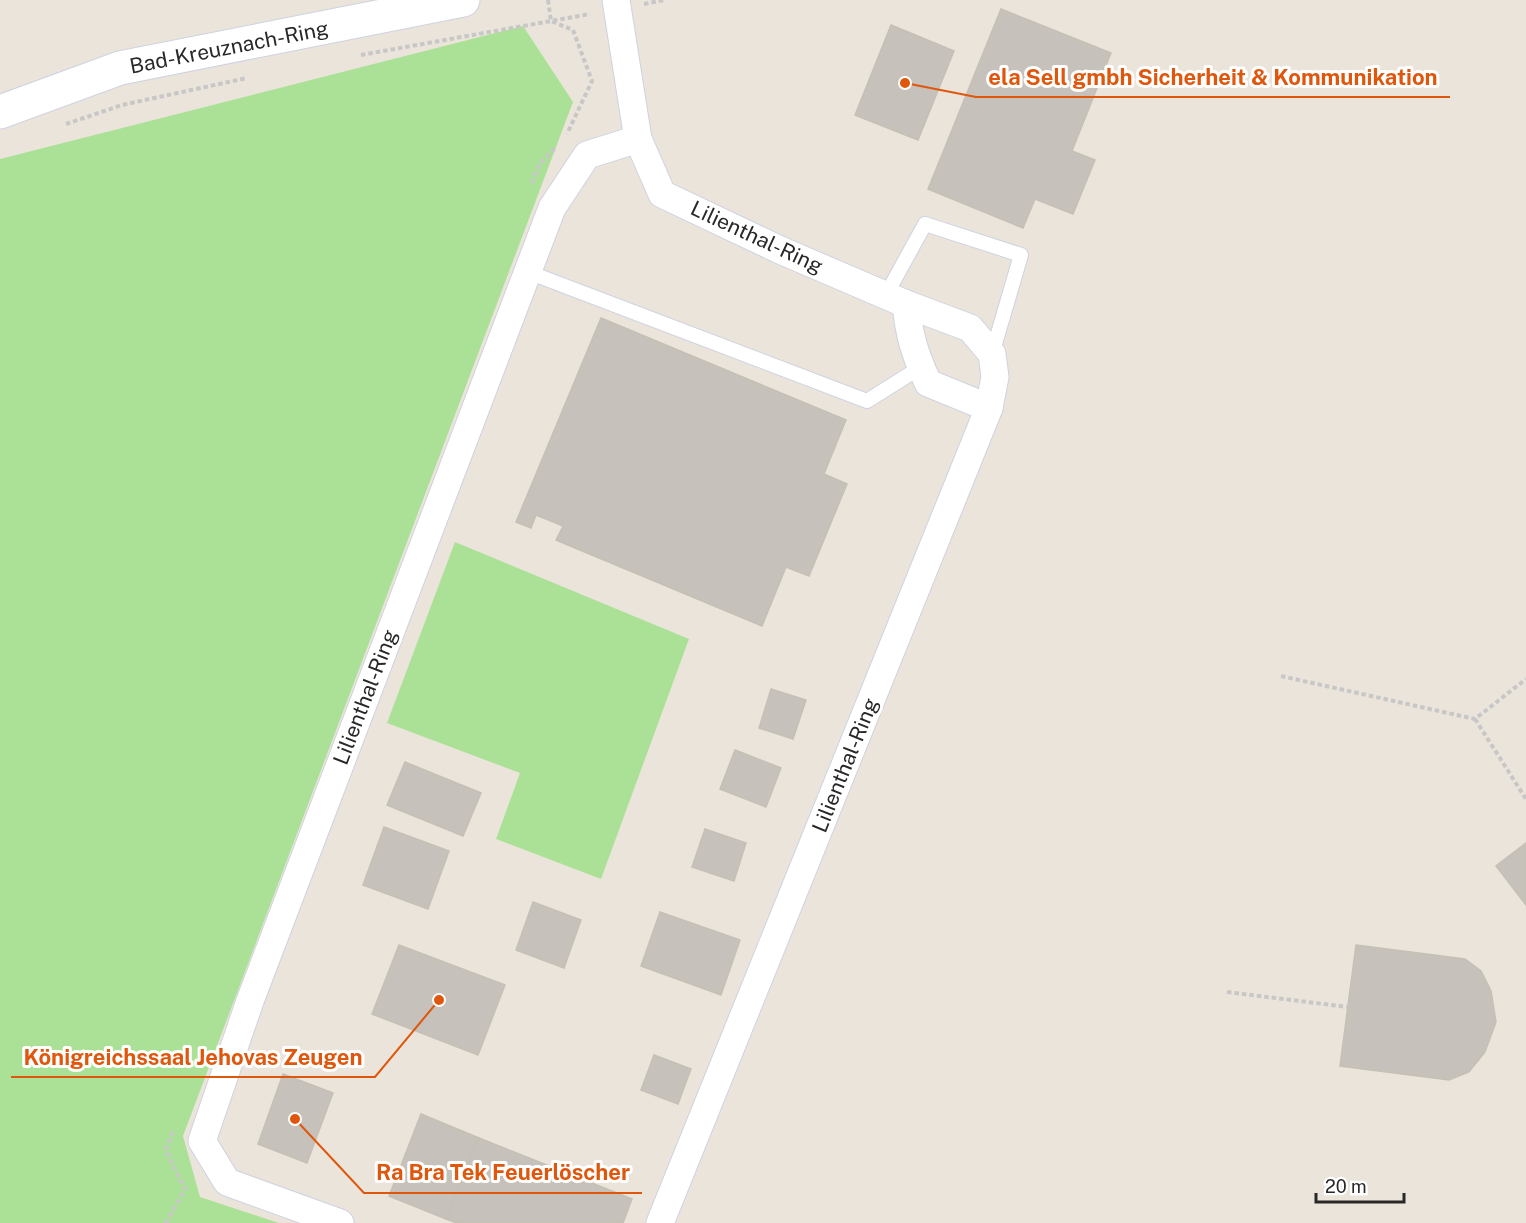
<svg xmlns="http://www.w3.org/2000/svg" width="1526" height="1223" font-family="'Public Sans',sans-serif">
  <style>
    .green { fill: #abe197 }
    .building { fill: #c6c1ba; stroke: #c6c0b4; stroke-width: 1.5 }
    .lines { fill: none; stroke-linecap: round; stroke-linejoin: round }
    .lane-casing { stroke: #cfd2e1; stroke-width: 16 }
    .street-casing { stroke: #cfd2e1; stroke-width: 29 }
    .secondary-casing { stroke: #cfd2e1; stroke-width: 35 }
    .path { stroke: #c7c7c7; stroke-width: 4; stroke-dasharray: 4.5 3; stroke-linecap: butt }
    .lane { stroke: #fff; stroke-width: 14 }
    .street { stroke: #fff; stroke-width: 27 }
    .secondary { stroke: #fff; stroke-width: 33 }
    .labels { text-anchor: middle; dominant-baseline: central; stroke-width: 6; stroke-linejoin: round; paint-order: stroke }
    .street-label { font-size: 21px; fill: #282828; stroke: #fff }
    .leader { fill: none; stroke: #de570d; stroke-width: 2 }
    .callout-dot { fill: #de570d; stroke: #fff; stroke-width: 2 }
    .callout-label { font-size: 22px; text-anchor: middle; font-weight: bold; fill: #de570d; stroke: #fff; stroke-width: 6; stroke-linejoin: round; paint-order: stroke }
  </style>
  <rect width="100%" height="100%" fill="#ebe4da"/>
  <!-- green -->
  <g class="green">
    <path d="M 523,26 L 573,102 L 183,1136 L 200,1197 L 279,1223 L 0,1223 L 0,159 Z"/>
    <path d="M 455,542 L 689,639 L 601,879 L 496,839 L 520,773 L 387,723 Z"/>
  </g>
  <!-- building -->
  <g class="building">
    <path d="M 1001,9 L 1111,53 L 1072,151 L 1095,160 L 1073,214 L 1035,199 L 1023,228 L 928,189 Z"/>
    <path d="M 891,25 L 954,51 L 918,140 L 855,115 Z"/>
    <path d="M 601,318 L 846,420 L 824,474 L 847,484 L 809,576 L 786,567 L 762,626 L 556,540 L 563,526 L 536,515 L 531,528 L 516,522 Z"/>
    <path d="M 771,689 L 806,700 L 793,739 L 759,728 Z"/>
    <path d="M 735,750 L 781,768 L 766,807 L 720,789 Z"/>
    <path d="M 405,762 L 481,793 L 463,836 L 387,805 Z"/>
    <path d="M 384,827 L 449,851 L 428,909 L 363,885 Z"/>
    <path d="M 705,829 L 746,843 L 734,881 L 692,867 Z"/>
    <path d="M 1526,843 L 1526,905 L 1496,866 Z"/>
    <path d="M 533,902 L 581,920 L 564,968 L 516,950 Z"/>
    <path d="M 660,912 L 740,940 L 721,995 L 641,966 Z"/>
    <path d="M 399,945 L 505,985 L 478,1055 L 372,1014 Z"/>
    <path d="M 1356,945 L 1465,959 L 1481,971 L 1491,991 L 1496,1022 L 1485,1052 L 1469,1072 L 1449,1080 L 1340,1066 Z"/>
    <path d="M 654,1055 L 691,1069 L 678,1104 L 641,1090 Z"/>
    <path d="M 283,1074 L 333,1093 L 307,1163 L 258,1144 Z"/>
    <path d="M 421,1114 L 479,1138 L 446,1219 L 389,1196 Z"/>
    <path d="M 479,1138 L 632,1199 L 623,1223 L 457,1223 L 446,1219 Z"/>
  </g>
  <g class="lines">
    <defs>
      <g id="lane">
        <path d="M 528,272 L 867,401 L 921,367"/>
        <path d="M 886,295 L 925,224 L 1021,255 L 992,354"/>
      </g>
      <g id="street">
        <path d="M 616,0 L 638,139 L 662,194 L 780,250 L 906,304 L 970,328 L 992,354 L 995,377 L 989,408 L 660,1223"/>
        <path d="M 906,304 C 909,336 915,354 928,383 L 989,408"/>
        <path d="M 340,1223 L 227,1182 L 202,1141 L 250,1001 L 552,208 L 587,155 L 638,139"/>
      </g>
      <path id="secondary" d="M 0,112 L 120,68 L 463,0"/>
    </defs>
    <!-- lane casing -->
    <use href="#lane" class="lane-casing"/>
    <!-- street casing -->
    <use href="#street" class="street-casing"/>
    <!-- secondary casing -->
    <use href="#secondary" class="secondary-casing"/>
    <!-- path -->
    <g class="path">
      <path d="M 548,0 L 551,21 L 573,30 L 592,81 L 567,134"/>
      <path d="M 644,4 L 664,0"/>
      <path d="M 361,55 L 590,14"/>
      <path d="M 66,124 L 122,105 L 247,78"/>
      <path d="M 532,183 L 539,165 L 556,147"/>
      <path d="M 1281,676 L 1475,719 L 1526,679"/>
      <path d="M 1475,719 L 1526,799"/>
      <path d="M 1227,992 L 1348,1007"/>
      <path d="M 166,1223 L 185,1189 L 166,1150 L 173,1132"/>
    </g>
    <!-- lane -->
    <use href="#lane" class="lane"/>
    <!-- street -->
    <use href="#street" class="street"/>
    <!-- secondary -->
    <use href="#secondary" class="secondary"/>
  </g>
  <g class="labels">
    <!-- street labels -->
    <g class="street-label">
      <text transform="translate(229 47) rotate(-11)">Bad-Kreuznach-Ring</text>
      <text transform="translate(757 237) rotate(25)">Lilienthal-Ring</text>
      <text transform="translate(365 697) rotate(-69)">Lilienthal-Ring</text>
      <text transform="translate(845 765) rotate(-68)">Lilienthal-Ring</text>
    </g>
  </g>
  <!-- callouts -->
  <path class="leader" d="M905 83L976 97H1450M439 1000L375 1077H11M295 1119L364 1193H642"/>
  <g class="callout-dot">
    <circle cx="905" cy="83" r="6"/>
    <circle cx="439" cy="1000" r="6"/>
    <circle cx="295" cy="1119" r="6"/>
  </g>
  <g class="callout-label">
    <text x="1213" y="85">ela Sell gmbh Sicherheit &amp; Kommunikation</text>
    <text x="193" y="1065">Königreichssaal Jehovas Zeugen</text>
    <text x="503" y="1180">Ra Bra Tek Feuerlöscher</text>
  </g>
  <!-- scale -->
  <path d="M1316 1193v9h88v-9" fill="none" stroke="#282828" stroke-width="3"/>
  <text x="1325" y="1193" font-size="18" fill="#282828" stroke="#ffffff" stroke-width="4.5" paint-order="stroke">20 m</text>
</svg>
